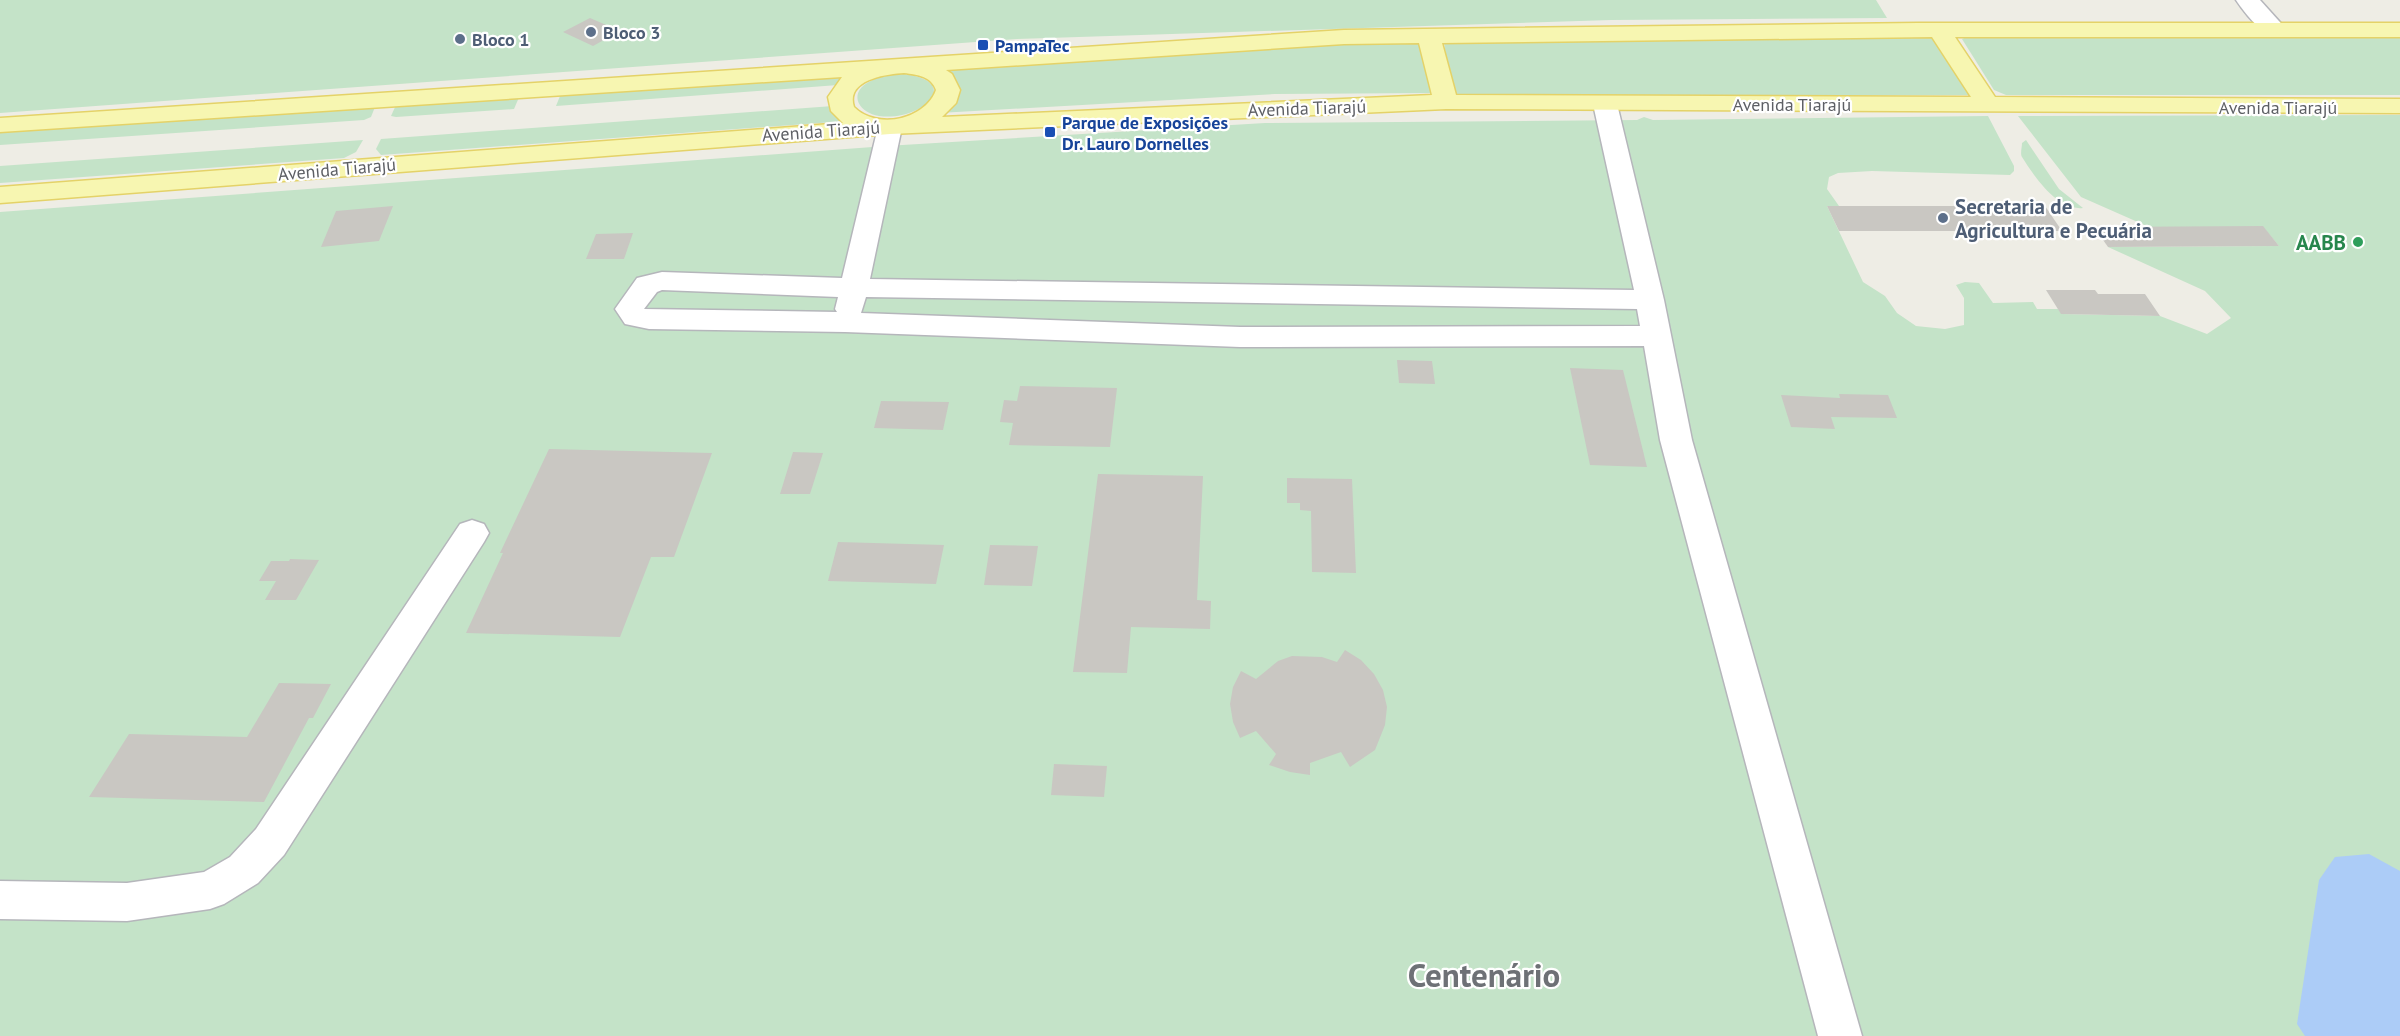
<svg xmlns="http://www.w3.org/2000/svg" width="2400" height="1036" font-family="'PT Sans',sans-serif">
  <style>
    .green { fill: #c4e3c8 }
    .water { fill: #acccf7 }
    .building { fill: #c9c7c2 }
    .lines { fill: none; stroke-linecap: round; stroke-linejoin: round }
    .minor-casing { stroke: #b5b6bb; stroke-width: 3 }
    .major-casing { stroke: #e4d268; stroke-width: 3 }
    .minor { fill: #fff; fill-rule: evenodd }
    .major { fill: #f7f6b1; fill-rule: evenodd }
    .service-dot { fill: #5c6f8a; stroke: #fff; stroke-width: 2 }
    .transit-dot { fill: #1a4fb4; stroke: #fff; stroke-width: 2 }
    .leisure-dot { fill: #2e9e5b; stroke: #fff; stroke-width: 2 }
    .labels { text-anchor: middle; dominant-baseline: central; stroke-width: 4.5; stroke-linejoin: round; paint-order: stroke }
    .far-service-label { font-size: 18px; font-weight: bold; fill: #4e5e75; stroke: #fff; text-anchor: start }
    .far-transit-label { font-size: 18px; font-weight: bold; fill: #164399; stroke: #fff; text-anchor: start }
    .far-street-label { font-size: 18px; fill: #5d5f64; stroke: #fff }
    .service-label { font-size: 21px; font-weight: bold; fill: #4e5e75; stroke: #fff; text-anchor: start }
    .leisure-label { font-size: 21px; font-weight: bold; fill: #27864d; stroke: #fff; text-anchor: end }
    .near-district-label { font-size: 33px; font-weight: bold; fill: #6e7176; stroke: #fff }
  </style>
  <rect width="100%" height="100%" fill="#eeede5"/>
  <!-- green -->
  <g class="green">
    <path d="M 0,0 L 1876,0 L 1887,18 L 1611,20 L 1017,39 L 0,113 Z"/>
    <path d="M 1969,36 L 2400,37 L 2400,95 L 2006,95 L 1994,90 L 1962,39 Z"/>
    <path d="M 1932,37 L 1973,90 L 1969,95 L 1461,96 L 1451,92 L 1444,42 Z"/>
    <path d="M 1418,40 L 1425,45 L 1433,93 L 1275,94 L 939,113 L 938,66 L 1324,43 Z"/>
    <path d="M 858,72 L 838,85 L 556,106 L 562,91 Z"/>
    <path d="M 903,74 C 965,81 922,122 879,116 C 860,113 848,95 867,83 C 878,76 890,75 903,74 Z"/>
    <path d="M 520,95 L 514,109 L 396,117 L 391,116 L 396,105 Z"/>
    <path d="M 833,106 L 847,121 L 381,155 L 376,149 L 381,139 Z"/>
    <path d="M 375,107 L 371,117 L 364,120 L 0,145 L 0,129 Z"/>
    <path d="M 2400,115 L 2400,1036 L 0,1036 L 0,212 L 886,146 L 1265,123 L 1637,120 L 1644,117 L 1653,120 L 1988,116 L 2014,166 L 2014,171 L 2010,175 L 1872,171 L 1838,173 L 1829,177 L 1827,189 L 1839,206 L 1827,206 L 1863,282 L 1885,296 L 1897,313 L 1916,326 L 1945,329 L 1964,325 L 1964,298 L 1956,285 L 1965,282 L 1979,283 L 1993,303 L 2033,302 L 2037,309 L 2058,309 L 2062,314 L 2160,316 L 2207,334 L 2231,318 L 2205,291 L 2108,247 L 2279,246 L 2263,227 L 2149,227 L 2081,197 L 2018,116 Z"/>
    <path d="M 363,140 L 356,152 L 344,158 L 0,183 L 0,166 Z"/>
    <path d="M 2026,140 L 2059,189 L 2083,208 C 2057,211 2034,176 2022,157 C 2020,154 2022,147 2022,143 Z"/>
  </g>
  <!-- water -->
  <path class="water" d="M 2369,854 L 2400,871 L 2400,1036 L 2305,1036 L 2297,1024 L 2319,880 L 2335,857 Z"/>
  <!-- building -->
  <g class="building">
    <path d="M 590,18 L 620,31 L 593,46 L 563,32 Z"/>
    <path d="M 393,206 L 379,241 L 321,247 L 336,211 Z"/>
    <path d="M 1827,206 L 2045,206 L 2062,231 L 1839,231 Z"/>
    <path d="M 2263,226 L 2279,246 L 2108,247 L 2094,227 Z"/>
    <path d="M 633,233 L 624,259 L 586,259 L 596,234 Z"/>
    <path d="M 2046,290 L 2095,290 L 2098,294 L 2145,294 L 2160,316 L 2061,314 Z"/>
    <path d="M 1397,360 L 1432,361 L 1435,384 L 1399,383 Z"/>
    <path d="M 1570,368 L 1623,370 L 1647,467 L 1590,465 Z"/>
    <path d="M 1020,386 L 1117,388 L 1110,447 L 1009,445 L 1013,423 L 1000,422 L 1004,400 L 1017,401 Z"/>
    <path d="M 1839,394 L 1888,395 L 1897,418 L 1831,417 L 1835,429 L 1791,427 L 1781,395 L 1840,398 Z"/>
    <path d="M 881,401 L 949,402 L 943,430 L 874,428 Z"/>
    <path d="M 549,449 L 712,453 L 674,557 L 651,557 L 620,637 L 466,633 L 503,553 L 500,553 Z"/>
    <path d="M 793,452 L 823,453 L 810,494 L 780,494 Z"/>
    <path d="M 1098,474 L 1203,476 L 1197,600 L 1211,601 L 1210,629 L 1131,627 L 1127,673 L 1073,672 Z"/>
    <path d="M 1287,478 L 1352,479 L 1356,573 L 1312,572 L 1311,511 L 1300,510 L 1300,503 L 1287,503 Z"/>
    <path d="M 838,542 L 944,545 L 936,584 L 828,581 Z"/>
    <path d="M 990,545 L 1038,546 L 1032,586 L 984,585 Z"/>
    <path d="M 290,559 L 319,560 L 296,600 L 265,600 L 276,581 L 259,581 L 271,561 L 289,561 Z"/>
    <path d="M 1345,650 L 1361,660 L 1374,674 L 1383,690 L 1387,707 L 1385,725 L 1375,750 L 1350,767 L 1341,752 L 1310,763 L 1310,775 L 1290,772 L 1269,765 L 1276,754 L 1256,731 L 1240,738 L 1233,722 L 1230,704 L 1233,687 L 1241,671 L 1256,679 L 1278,661 L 1292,656 L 1322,657 L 1337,662 Z"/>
    <path d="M 279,683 L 331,684 L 313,718 L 309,718 L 264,802 L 89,797 L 129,734 L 247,737 Z"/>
    <path d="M 1054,764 L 1107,766 L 1104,797 L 1051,795 Z"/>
  </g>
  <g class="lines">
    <defs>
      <g id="minor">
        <path d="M 2236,0 L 2260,0 L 2287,30 L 2284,35 C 2265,40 2246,15 2236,0 Z"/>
        <path d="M 1605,97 L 1614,99 L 1617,104 L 1664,300 L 1692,440 L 1862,1036 L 1818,1036 L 1660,440 L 1644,346 L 1240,347 L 845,332 L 649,329 L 625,324 L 615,309 L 637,278 L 662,272 L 842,278 L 878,127 L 881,122 L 890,120 L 899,122 L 902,127 L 870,279 L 1634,290 L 1593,104 L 1596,99 ZM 662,290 L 838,297 L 835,309 L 837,312 L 644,309 L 657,292 ZM 866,297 L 1637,309 L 1640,326 L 1240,327 L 861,313 Z"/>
        <path d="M 472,520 L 484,524 L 489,533 L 484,542 L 284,855 L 258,883 L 224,904 L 210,909 L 127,921 L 0,919 L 0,881 L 127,883 L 204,872 L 230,857 L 256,829 L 460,524 Z"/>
      </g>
      <path id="major" d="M 1918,23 L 2400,23 L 2400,37 L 1955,37 L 1995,97 L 2400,99 L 2400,113 L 1446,109 L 890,134 L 0,203 L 0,187 L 843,123 L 831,111 L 828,97 L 842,77 L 0,132 L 0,118 L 1344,30 ZM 1932,37 L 1971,97 L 1456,95 L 1442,43 ZM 1419,43 L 1432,95 L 942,117 L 956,103 L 960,90 L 952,74 L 946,70 L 1344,44 ZM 904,73 C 918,75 931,76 936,90 C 925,120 877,130 854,107 C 845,80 886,74 904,73 Z"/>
    </defs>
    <!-- minor casing -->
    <use href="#minor" class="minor-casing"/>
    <!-- major casing -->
    <use href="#major" class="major-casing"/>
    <!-- minor -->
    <use href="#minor" class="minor"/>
    <!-- major -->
    <use href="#major" class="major"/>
  </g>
  <!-- markers -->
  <g class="service-dot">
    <circle cx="591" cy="32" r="6"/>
    <circle cx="460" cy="39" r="6"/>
    <circle cx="1943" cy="218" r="6"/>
  </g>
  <g class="transit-dot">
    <rect x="977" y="39" width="12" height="12" rx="3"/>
    <rect x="1044" y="126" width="12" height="12" rx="3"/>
  </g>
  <circle class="leisure-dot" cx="2358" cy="242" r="6"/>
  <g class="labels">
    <!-- far-service labels -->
    <g class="far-service-label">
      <text x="603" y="32">Bloco 3</text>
      <text x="472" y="39">Bloco 1</text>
    </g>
    <!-- far-transit labels -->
    <g class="far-transit-label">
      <text x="995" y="45">PampaTec</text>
      <text x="1062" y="122">Parque de Exposições<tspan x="1062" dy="21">Dr. Lauro Dornelles</tspan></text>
    </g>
    <!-- far-street labels -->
    <g class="far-street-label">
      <text x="1792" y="104">Avenida Tiarajú</text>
      <text x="2278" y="107">Avenida Tiarajú</text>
      <text transform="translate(1307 108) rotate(-2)">Avenida Tiarajú</text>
      <text transform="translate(821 131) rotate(-4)">Avenida Tiarajú</text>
      <text transform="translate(337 169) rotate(-5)">Avenida Tiarajú</text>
    </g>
    <!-- service labels -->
    <g class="service-label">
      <text x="1955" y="206">Secretaria de<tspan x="1955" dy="24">Agricultura e Pecuária</tspan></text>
    </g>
    <!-- leisure labels -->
    <g class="leisure-label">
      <text x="2346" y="242">AABB</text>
    </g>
    <!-- near-district labels -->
    <g class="near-district-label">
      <text x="1484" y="974">Centenário</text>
    </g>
  </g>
</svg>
